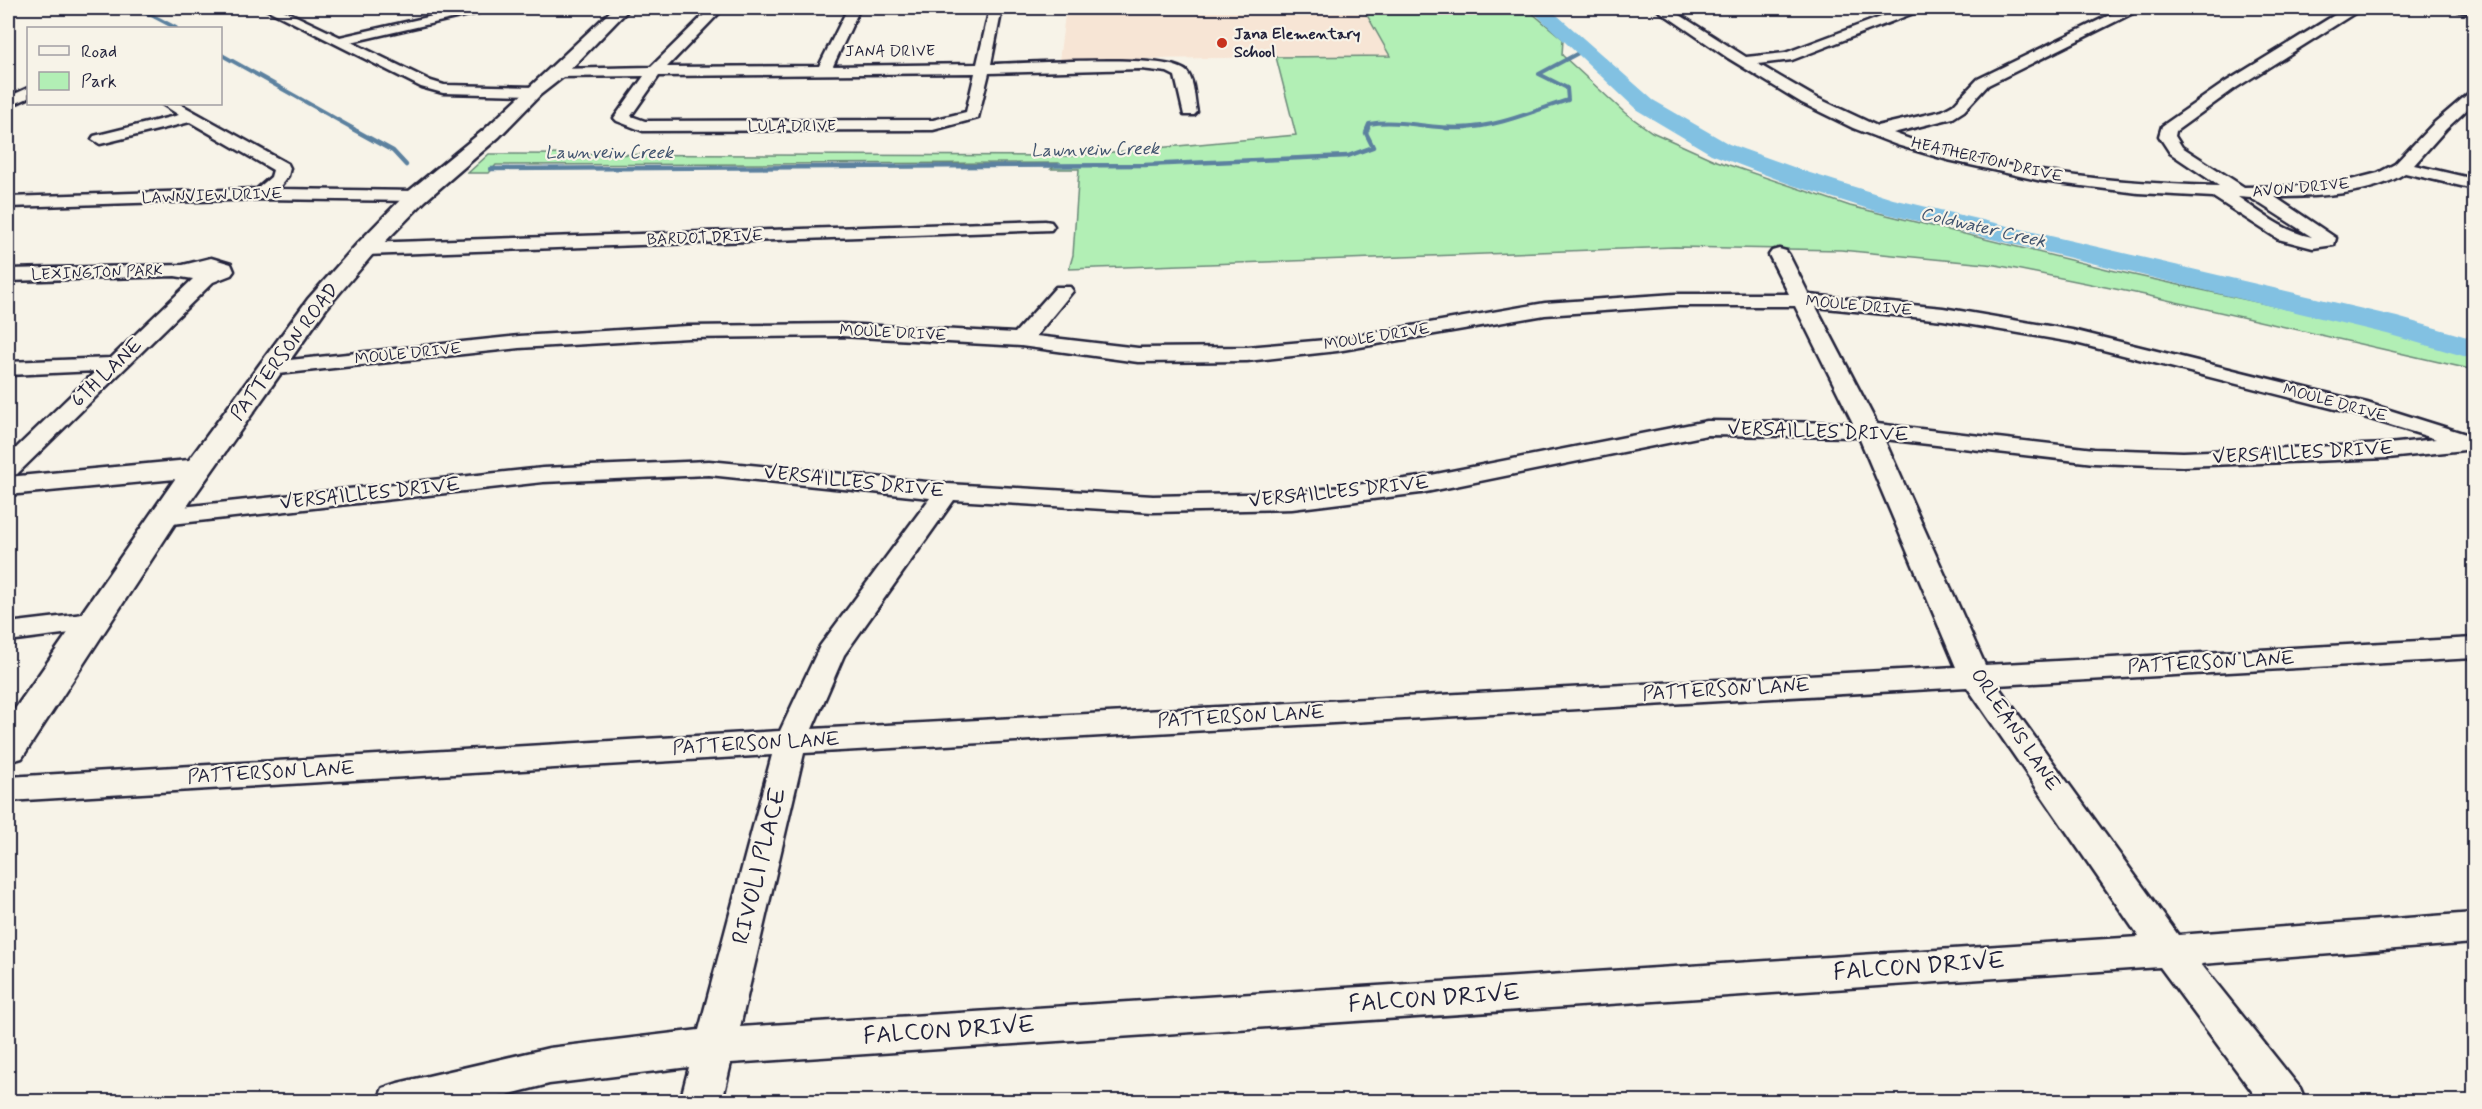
<svg xmlns="http://www.w3.org/2000/svg" width="2482" height="1109" font-family="Mynerve,sans-serif">
  <style>
    .built { fill: #f7e5d5 }
    .green { fill: #b2efb5; stroke: #6a8878; stroke-width: 1.5 }
    .lines { fill: none; stroke-linecap: round; stroke-linejoin: round }
    .stream-far1 { stroke: #5c819f; stroke-width: 4 }
    .stream { stroke: #5c819f; stroke-width: 4.5 }
    .river { fill: #82c1e2; fill-rule: evenodd }
    .street-casing { stroke: #22223b; stroke-width: 5 }
    .secondary-casing { stroke: #22223b; stroke-width: 5 }
    .street { fill: #f7f3e8; fill-rule: evenodd }
    .secondary { fill: #f7f3e8; fill-rule: evenodd }
    .poi-dot { fill: #c8321e; stroke: #f7f3e8; stroke-width: 2 }
    .labels { text-anchor: middle; dominant-baseline: central; stroke-width: 4.5; stroke-linejoin: round; paint-order: stroke }
    .far-poi-label { font-size: 16px; font-weight: bold; fill: #22223b; stroke: #f7f3e8; text-anchor: start }
    .far-street-label { font-size: 16px; fill: #22223b; stroke: #f7f3e8 }
    .far-water-label { font-size: 18px; font-style: italic; fill: #3f526d; stroke: #f7f3e8 }
    .street-label { font-size: 20px; fill: #22223b; stroke: #f7f3e8 }
    .near-street-label { font-size: 24px; fill: #22223b; stroke: #f7f3e8 }
  </style>
  <rect width="100%" height="100%" fill="#f7f3e8"/>
  <filter id="ink" filterUnits="userSpaceOnUse"><feTurbulence type="fractalNoise" baseFrequency=".0167" numOctaves="2"/><feDisplacementMap in="SourceGraphic" scale="12" xChannelSelector="R" yChannelSelector="G"/><feConvolveMatrix kernelMatrix="1 2 1 2 8 2 1 2 1" color-interpolation-filters="sRGB"/></filter>
  <g filter="url(#ink)">
    <!-- built -->
    <path class="built" d="M 1066,8 L 1363,8 L 1391,56 L 1059,60 Z"/>
    <!-- green -->
    <path class="green" d="M 1363,8 L 1526,8 L 1563,39 L 1562,55 L 1625,113 L 1652,132 L 1714,160 L 1850,206 L 2111,270 L 2392,332 L 2474,356 L 2474,370 L 2145,295 L 1996,265 L 1841,250 L 1675,247 L 1069,269 L 1073,255 L 1079,169 L 1051,169 L 1058,163 L 496,165 L 489,173 L 468,173 L 489,154 L 1071,156 L 1296,135 L 1276,57 L 1390,56 Z"/>
    <g class="lines">
      <!-- stream-far1 -->
      <g class="stream-far1">
        <path d="M 138,8 L 176,28"/>
        <path d="M 220,54 L 354,129"/>
        <path d="M 1367,129 L 1369,124 C 1400,119 1430,129 1461,128 C 1498,127 1533,111 1568,100 L 1567,88 L 1539,74 L 1584,50"/>
      </g>
      <!-- stream -->
      <g class="stream">
        <path d="M 351,128 L 393,151 L 406,165"/>
        <path d="M 1446,128 L 1467,128"/>
        <path d="M 491,169 L 1145,165 L 1348,156 L 1373,147 L 1366,133 L 1368,128"/>
      </g>
      <!-- river -->
      <path class="river" d="M 1529,8 L 1549,8 L 1653,100 L 1729,144 L 1810,173 L 1893,199 L 2397,317 L 2474,339 L 2474,359 L 2387,334 L 1875,211 L 1792,185 L 1711,154 L 1637,110 Z"/>
      <defs>
        <g id="street">
          <path d="M 264,8 L 279,8 L 340,37 L 468,8 L 488,8 L 486,11 L 351,42 L 431,81 L 444,85 L 534,87 L 541,91 L 534,95 L 443,93 L 421,87 Z"/>
          <path d="M 711,8 L 724,8 L 667,67 L 819,66 L 848,8 L 860,8 L 833,66 L 977,64 L 990,8 L 1002,8 L 991,64 C 1023,64 1169,52 1187,72 C 1195,82 1194,100 1197,112 L 1194,115 L 1184,115 L 1175,76 L 1167,72 L 1141,69 L 989,73 L 978,118 L 933,130 L 643,131 L 617,121 L 614,118 L 644,76 L 557,77 L 550,73 L 557,69 L 651,67 ZM 975,73 L 966,112 L 933,120 L 645,121 L 631,116 L 659,76 Z"/>
          <path d="M 1655,8 L 1669,8 L 1746,57 L 1785,53 L 1905,8 L 1921,8 L 1919,11 L 1792,60 L 1758,64 L 1813,96 L 1877,126 L 1942,111 L 1953,105 L 1978,79 L 2124,8 L 2139,8 L 2137,11 L 1988,85 L 1964,111 L 1953,118 L 1893,133 C 1997,172 2110,183 2219,186 L 2170,153 L 2159,136 L 2162,126 L 2224,83 L 2346,8 L 2360,8 L 2358,11 L 2234,89 L 2176,131 L 2175,136 L 2182,147 L 2244,187 L 2308,186 L 2347,181 L 2378,173 L 2395,164 L 2434,123 L 2469,93 L 2474,92 L 2474,103 L 2446,129 L 2414,165 L 2474,179 L 2474,189 L 2405,173 C 2372,195 2314,197 2275,197 L 2336,238 L 2334,245 L 2313,248 L 2278,239 L 2213,197 L 2138,193 L 2042,181 L 1948,160 L 1897,145 L 1853,128 L 1802,103 L 1728,58 ZM 2238,197 L 2251,198 L 2312,237 C 2284,232 2261,213 2238,197 Z"/>
          <path d="M 2457,8 L 2474,8 L 2474,14 L 2459,11 Z"/>
          <path d="M 28,88 L 28,98 L 8,107 L 8,97 Z"/>
          <path d="M 162,104 L 180,104 L 288,164 L 290,168 L 288,176 L 278,189 L 417,191 L 423,192 L 426,196 L 423,200 L 417,201 L 261,199 L 8,207 L 8,197 L 257,189 L 271,177 L 273,170 L 190,122 L 100,144 L 92,139 L 94,136 L 179,115 Z"/>
          <path d="M 1045,221 L 1051,222 L 1054,226 L 1051,230 L 365,255 L 358,253 L 356,249 L 358,245 L 365,243 Z"/>
          <path d="M 1779,249 L 1786,251 L 1789,255 L 1809,295 L 1943,308 L 2072,330 L 2367,403 L 2469,435 L 2474,435 L 2474,449 L 2388,458 L 2183,466 L 2094,463 L 1884,439 L 1985,665 L 2474,638 L 2474,658 L 1997,685 L 2178,935 L 2474,913 L 2474,943 L 2201,964 L 2300,1088 L 2306,1102 L 2260,1102 L 2160,967 L 731,1063 L 722,1102 L 680,1102 L 689,1067 L 549,1084 L 479,1102 L 377,1102 L 383,1088 L 398,1083 L 549,1048 L 699,1030 L 772,755 L 8,801 L 8,777 L 780,731 L 820,646 L 930,498 L 709,475 L 543,482 L 163,525 L 154,523 L 150,517 L 154,511 L 163,509 L 543,468 L 709,461 L 947,484 L 1153,496 L 1292,493 L 1421,477 L 1707,421 L 1853,423 L 1795,306 L 1675,306 L 1545,315 L 1337,351 L 1247,361 L 1138,362 L 1021,346 L 841,336 L 688,338 L 519,348 L 269,375 L 261,373 L 258,368 L 261,363 L 519,336 L 688,326 L 841,324 L 1015,333 L 1056,287 L 1070,287 L 1073,291 L 1036,336 L 1138,348 L 1247,347 L 1337,339 L 1545,303 L 1675,294 L 1789,294 L 1769,255 L 1772,251 ZM 1816,307 L 1943,320 L 2072,342 L 2351,413 L 2436,439 L 2388,444 L 2183,452 L 2094,449 L 1877,424 ZM 1707,435 L 1859,437 L 1956,667 L 812,729 L 844,655 L 954,500 L 1153,512 L 1292,509 L 1421,493 ZM 1967,687 L 2139,937 L 740,1027 L 804,753 Z"/>
          <path d="M 211,258 L 231,264 L 234,271 L 231,275 L 213,282 L 17,474 L 8,476 L 8,456 L 96,371 L 8,375 L 8,362 L 111,358 L 193,279 L 175,276 L 8,281 L 8,269 L 183,265 Z"/>
          <path d="M 92,613 L 102,615 L 106,622 L 102,629 L 8,641 L 8,623 Z"/>
        </g>
        <path id="secondary" d="M 614,8 L 630,8 L 563,77 L 540,95 L 499,137 L 425,201 L 373,254 L 326,309 L 178,519 L 22,758 L 8,762 L 8,719 L 175,479 L 8,495 L 8,477 L 189,460 L 308,299 L 357,244 L 409,191 L 485,129 Z"/>
      </defs>
      <!-- street casing -->
      <use href="#street" class="street-casing"/>
      <!-- secondary casing -->
      <use href="#secondary" class="secondary-casing"/>
      <!-- street -->
      <use href="#street" class="street"/>
      <!-- secondary -->
      <use href="#secondary" class="secondary"/>
    </g>
  </g>
  <!-- markers -->
  <circle class="poi-dot" cx="1222" cy="43" r="6"/>
  <g class="labels">
    <!-- far-poi labels -->
    <g class="far-poi-label">
      <text x="1234" y="34">Jana Elementary<tspan x="1234" dy="18">School</tspan></text>
    </g>
    <!-- far-street labels -->
    <g class="far-street-label">
      <text x="890" y="51">JANA DRIVE</text>
      <text x="792" y="126">LULA DRIVE</text>
      <text transform="translate(1987 160) rotate(13)">HEATHERTON DRIVE</text>
      <text transform="translate(2301 188) rotate(-5)">AVON DRIVE</text>
      <text transform="translate(212 196) rotate(-2)">LAWNVIEW DRIVE</text>
      <text transform="translate(705 238) rotate(-2)">BARDOT DRIVE</text>
      <text transform="translate(97 273) rotate(-2)">LEXINGTON PARK</text>
      <text transform="translate(1859 306) rotate(5)">MOULE DRIVE</text>
      <text transform="translate(893 333) rotate(3)">MOULE DRIVE</text>
      <text transform="translate(1377 337) rotate(-9)">MOULE DRIVE</text>
      <text transform="translate(408 354) rotate(-6)">MOULE DRIVE</text>
      <text transform="translate(2335 403) rotate(15)">MOULE DRIVE</text>
    </g>
    <!-- far-water labels -->
    <g class="far-water-label">
      <text transform="translate(1095 150) rotate(-1)">Lawnveiw Creek</text>
      <text x="609" y="153">Lawnveiw Creek</text>
      <text transform="translate(1983 228) rotate(13)">Coldwater Creek</text>
    </g>
    <!-- street labels -->
    <g class="street-label">
      <text transform="translate(285 352) rotate(-53)">PATTERSON ROAD</text>
      <text transform="translate(107 373) rotate(-44)">6TH LANE</text>
      <text transform="translate(1818 432) rotate(2)">VERSAILLES DRIVE</text>
      <text transform="translate(2303 453) rotate(-3)">VERSAILLES DRIVE</text>
      <text transform="translate(854 482) rotate(6)">VERSAILLES DRIVE</text>
      <text transform="translate(1339 492) rotate(-6)">VERSAILLES DRIVE</text>
      <text transform="translate(370 494) rotate(-6)">VERSAILLES DRIVE</text>
      <text transform="translate(2211 663) rotate(-3)">PATTERSON LANE</text>
      <text transform="translate(1726 690) rotate(-3)">PATTERSON LANE</text>
      <text transform="translate(1241 717) rotate(-3)">PATTERSON LANE</text>
      <text transform="translate(2015 730) rotate(56)">ORLEANS LANE</text>
      <text transform="translate(756 744) rotate(-3)">PATTERSON LANE</text>
      <text transform="translate(271 773) rotate(-3)">PATTERSON LANE</text>
    </g>
    <!-- near-street labels -->
    <g class="near-street-label">
      <text transform="translate(760 866) rotate(-76)">RIVOLI PLACE</text>
      <text transform="translate(1919 967) rotate(-4)">FALCON DRIVE</text>
      <text transform="translate(1434 999) rotate(-4)">FALCON DRIVE</text>
      <text transform="translate(949 1031) rotate(-4)">FALCON DRIVE</text>
    </g>
  </g>
  <!-- margin -->
  <rect width="2482" height="1109" fill="none" stroke="#f7f3e8" stroke-width="30"/>
  <rect x="15" y="15" width="2452" height="1079" fill="none" stroke="#22223b" stroke-width="2" filter="url(#ink)"/>
  <!-- legend -->
  <rect x="27" y="27" width="195" height="78" fill="#f7f3e8" stroke="#a29fa3" stroke-width="1.5"/>
  <rect x="39" y="46" width="30" height="9" fill="#f7f3e8" stroke="#a29fa3" stroke-width="1.5"/>
  <text x="81" y="57" font-size="18" fill="#22223b">Road</text>
  <rect x="39" y="72" width="30" height="18" fill="#b2efb5" stroke="#a29fa3" stroke-width="1.5"/>
  <text x="81" y="87" font-size="18" fill="#22223b">Park</text>
</svg>
